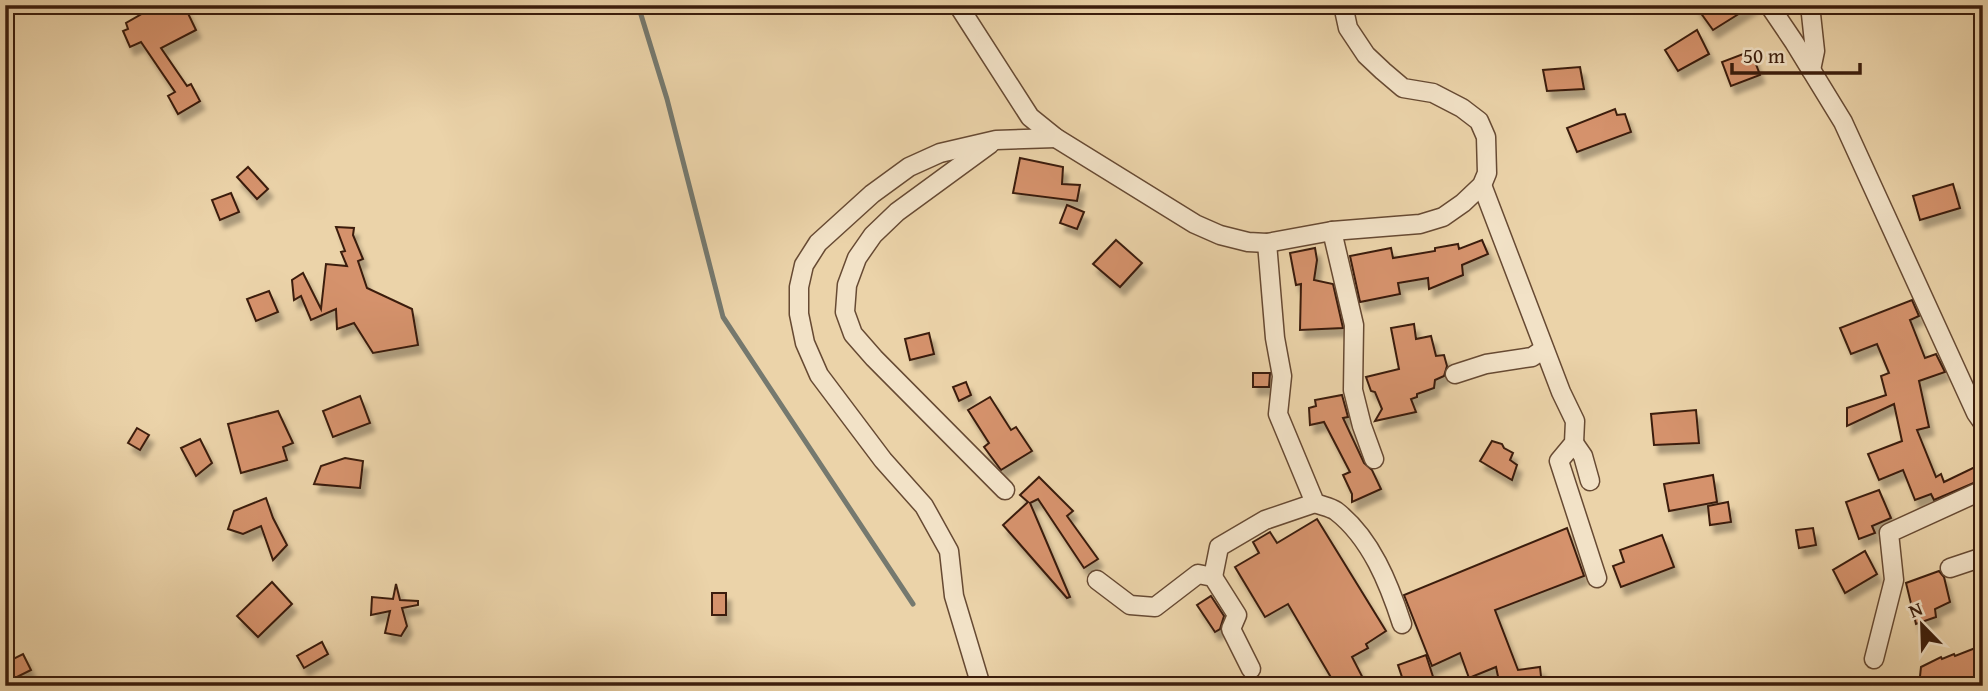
<svg xmlns="http://www.w3.org/2000/svg" width="1988" height="691" font-family="'Gentium Book Plus',serif">
  <style>
    .lines { fill: none; stroke-linecap: round; stroke-linejoin: round }
    .stream { stroke: #75796f; stroke-width: 5 }
    .building { fill: #d5926c; stroke: #3b1d0c; stroke-width: 2; filter: url(#shadow) }
    .minor-casing { stroke: #674a33; stroke-width: 21 }
    .minor { stroke: #f2e2c7; stroke-width: 18 }
  </style>
  <defs>
    <filter id="shadow"><feDropShadow dx="4.5" dy="8" stdDeviation="2" flood-color="#0004"/></filter>
  </defs>
  <rect width="100%" height="100%" fill="#ebd3a9"/>
  <filter id="stains"><feTurbulence type="fractalNoise" baseFrequency=".00286" numOctaves="4"/><feColorMatrix values="0 0 0 0 .2 0 0 0 0 .09 0 0 0 0 .02 0 0 0 .5 -.17"/></filter>
  <radialGradient id="worn" r=".72"><stop offset=".6" stop-color="#630" stop-opacity="0"/><stop offset="1" stop-color="#630" stop-opacity=".3"/></radialGradient>
  <g class="lines">
    <!-- stream -->
    <path class="stream" d="M 638,5 L 667,99 L 723,317 L 913,604"/>
  </g>
  <!-- building -->
  <g class="building">
    <path d="M 171,5 L 184,5 L 196,30 L 161,48 L 187,86 L 191,84 L 200,101 L 178,114 L 168,96 L 175,92 L 141,42 L 130,47 L 123,31 L 128,29 L 126,23 L 154,7 L 156,12 Z"/>
    <path d="M 1695,5 L 1753,5 L 1713,30 Z"/>
    <path d="M 1697,30 L 1709,54 L 1678,71 L 1665,50 Z"/>
    <path d="M 1751,51 L 1760,75 L 1731,86 L 1722,62 Z"/>
    <path d="M 1580,67 L 1584,89 L 1547,91 L 1543,70 Z"/>
    <path d="M 1615,109 L 1617,115 L 1625,114 L 1631,132 L 1577,152 L 1567,128 Z"/>
    <path d="M 1020,158 L 1063,167 L 1062,184 L 1080,185 L 1077,201 L 1013,193 Z"/>
    <path d="M 248,167 L 268,189 L 257,199 L 237,177 Z"/>
    <path d="M 1953,184 L 1960,208 L 1920,220 L 1913,196 Z"/>
    <path d="M 231,193 L 239,212 L 220,220 L 212,200 Z"/>
    <path d="M 1067,205 L 1084,212 L 1077,229 L 1060,223 Z"/>
    <path d="M 336,227 L 354,228 L 353,235 L 363,259 L 358,261 L 367,288 L 412,309 L 418,345 L 373,353 L 354,323 L 337,329 L 336,309 L 311,320 L 301,296 L 294,300 L 292,280 L 303,273 L 321,309 L 326,264 L 347,266 L 341,252 L 345,251 Z"/>
    <path d="M 1116,240 L 1142,263 L 1120,287 L 1093,264 Z"/>
    <path d="M 1482,240 L 1488,254 L 1462,265 L 1463,275 L 1429,289 L 1428,278 L 1398,283 L 1400,294 L 1360,302 L 1350,256 L 1391,248 L 1393,258 L 1435,251 L 1435,248 L 1458,244 L 1459,249 Z"/>
    <path d="M 1315,248 L 1317,260 L 1314,280 L 1333,284 L 1343,328 L 1300,330 L 1301,284 L 1296,285 L 1290,253 Z"/>
    <path d="M 269,291 L 278,312 L 256,321 L 247,299 Z"/>
    <path d="M 1912,300 L 1919,316 L 1910,320 L 1925,358 L 1936,354 L 1945,372 L 1919,381 L 1929,427 L 1917,430 L 1936,477 L 1941,474 L 1944,482 L 1977,466 L 1983,479 L 1934,500 L 1931,494 L 1915,500 L 1903,470 L 1879,480 L 1868,454 L 1902,441 L 1894,404 L 1847,426 L 1847,408 L 1886,395 L 1881,376 L 1889,373 L 1877,344 L 1851,354 L 1840,328 Z"/>
    <path d="M 1414,324 L 1416,339 L 1431,336 L 1436,356 L 1444,355 L 1447,366 L 1444,376 L 1435,380 L 1434,388 L 1417,394 L 1417,397 L 1411,399 L 1416,412 L 1375,421 L 1382,409 L 1375,392 L 1371,391 L 1366,377 L 1399,369 L 1391,328 Z"/>
    <path d="M 929,333 L 934,354 L 910,360 L 905,339 Z"/>
    <path d="M 1253,373 L 1270,373 L 1269,387 L 1253,387 Z"/>
    <path d="M 966,382 L 971,395 L 959,401 L 953,387 Z"/>
    <path d="M 1342,395 L 1348,417 L 1343,418 L 1364,463 L 1372,470 L 1381,489 L 1352,502 L 1352,494 L 1343,475 L 1350,472 L 1324,422 L 1310,425 L 1309,408 L 1316,406 L 1315,400 Z"/>
    <path d="M 360,396 L 370,423 L 333,437 L 323,411 Z"/>
    <path d="M 990,397 L 1011,430 L 1016,427 L 1032,451 L 1001,470 L 984,447 L 989,443 L 968,410 Z"/>
    <path d="M 1696,410 L 1699,443 L 1654,445 L 1651,414 Z"/>
    <path d="M 278,411 L 293,443 L 283,447 L 287,460 L 241,473 L 228,424 Z"/>
    <path d="M 137,428 L 149,435 L 140,450 L 128,443 Z"/>
    <path d="M 200,439 L 212,463 L 196,476 L 181,448 Z"/>
    <path d="M 1492,441 L 1502,444 L 1504,448 L 1513,453 L 1510,460 L 1517,465 L 1512,480 L 1480,461 Z"/>
    <path d="M 345,458 L 363,461 L 360,488 L 314,484 L 321,466 Z"/>
    <path d="M 1713,475 L 1717,502 L 1669,511 L 1664,484 Z"/>
    <path d="M 1039,477 L 1073,511 L 1067,516 L 1098,559 L 1084,568 L 1038,499 L 1030,503 L 1070,597 L 1067,598 L 1003,525 L 1028,502 L 1020,495 Z"/>
    <path d="M 1879,490 L 1891,518 L 1872,526 L 1875,533 L 1859,539 L 1846,502 Z"/>
    <path d="M 266,498 L 273,518 L 287,545 L 273,560 L 261,526 L 243,534 L 228,529 L 234,511 Z"/>
    <path d="M 1728,502 L 1731,522 L 1710,525 L 1708,506 Z"/>
    <path d="M 1317,519 L 1386,631 L 1366,644 L 1368,648 L 1352,657 L 1367,686 L 1336,686 L 1288,604 L 1265,617 L 1235,567 L 1259,553 L 1253,542 L 1270,532 L 1277,543 Z"/>
    <path d="M 1567,528 L 1584,576 L 1495,610 L 1518,670 L 1540,667 L 1542,686 L 1500,686 L 1496,667 L 1469,678 L 1460,653 L 1432,666 L 1404,595 Z"/>
    <path d="M 1813,528 L 1816,545 L 1799,548 L 1796,530 Z"/>
    <path d="M 1662,535 L 1674,567 L 1621,587 L 1613,566 L 1624,562 L 1620,550 Z"/>
    <path d="M 1865,551 L 1877,574 L 1845,593 L 1833,570 Z"/>
    <path d="M 1939,571 L 1944,577 L 1950,602 L 1935,609 L 1936,617 L 1916,624 L 1906,583 Z"/>
    <path d="M 272,582 L 292,604 L 258,637 L 237,616 Z"/>
    <path d="M 396,584 L 400,600 L 418,601 L 418,605 L 402,608 L 407,626 L 401,636 L 385,633 L 390,611 L 371,615 L 372,597 L 393,599 Z"/>
    <rect x="712" y="593" width="14" height="22"/>
    <path d="M 1211,596 L 1224,616 L 1220,629 L 1215,632 L 1197,605 Z"/>
    <path d="M 322,642 L 328,654 L 304,668 L 297,656 Z"/>
    <path d="M 1983,645 L 1983,682 L 1973,686 L 1919,686 L 1921,667 L 1941,657 L 1942,659 L 1954,654 L 1955,656 Z"/>
    <path d="M 23,654 L 31,670 L 5,683 L 5,663 Z"/>
    <path d="M 1426,655 L 1436,686 L 1405,686 L 1398,665 Z"/>
  </g>
  <g class="lines">
    <defs>
      <g id="minor">
        <path d="M 958,5 L 1030,117 L 1056,138 L 1195,224 L 1220,235 L 1248,242 L 1267,243 L 1332,231 L 1420,224 L 1443,217 L 1463,203 L 1482,185 L 1487,173 L 1486,137 L 1479,121 L 1462,108 L 1433,93 L 1403,88 L 1383,71 L 1366,55 L 1348,28 L 1343,5"/>
        <path d="M 1769,5 L 1794,42 L 1843,122 L 1976,413 L 1983,423"/>
        <path d="M 1810,5 L 1815,51 L 1811,70"/>
        <path d="M 990,144 L 897,212 L 873,235 L 857,258 L 847,285 L 845,312 L 853,334 L 874,358 L 1005,490"/>
        <path d="M 1482,185 L 1561,392 L 1575,421 L 1574,443 L 1559,461 L 1597,578"/>
        <path d="M 1332,231 L 1354,325 L 1353,390 L 1362,426 L 1374,459"/>
        <path d="M 1267,243 L 1275,338 L 1282,376 L 1278,414 L 1315,503 C 1322,506 1330,507 1336,511 C 1371,538 1389,584 1402,624"/>
        <path d="M 1455,374 L 1486,364 L 1532,357 L 1544,349"/>
        <path d="M 1574,443 L 1583,456 L 1590,481"/>
        <path d="M 1950,568 L 1983,557"/>
        <path d="M 1213,577 L 1219,547 L 1265,520 L 1315,503"/>
        <path d="M 1097,580 L 1130,605 L 1155,607 L 1198,574 L 1213,577 L 1237,615 L 1231,629 L 1251,669"/>
        <path d="M 1874,659 L 1894,580 L 1889,533 L 1983,490"/>
        <path d="M 981,686 L 954,596 L 949,551 L 924,506 L 883,460 L 819,375 L 805,343 L 799,314 L 799,287 L 804,265 L 818,243 L 872,194 L 909,167 L 940,153 L 996,140 L 1056,138"/>
      </g>
    </defs>
    <!-- minor casing -->
    <use href="#minor" class="minor-casing"/>
    <!-- minor -->
    <use href="#minor" class="minor"/>
  </g>
  <!-- margin -->
  <rect width="1988" height="691" fill="none" stroke="#ebd3a9" stroke-width="28"/>
  <rect x="7" y="7" width="1974" height="677" fill="none" stroke="#3b1d0c" stroke-width="3.5"/>
  <rect x="14" y="14" width="1960" height="663" fill="none" stroke="#3b1d0c" stroke-width="2"/>
  <!-- north arrow -->
  <g transform="translate(1922 625) rotate(337)" stroke="#f2e2c7" stroke-width="5" paint-order="stroke">
  <path d="M0-5L12 26L0 18L-12 26Z" fill="#3b1d0c"/>
  <text y="-10" font-size="19" font-weight="bold" text-anchor="middle" fill="#3b1d0c">N</text>
  </g>
  <!-- scale -->
  <path d="M1732 63v10h128v-10" fill="none" stroke="#3b1d0c" stroke-width="3.5"/>
  <text x="1743" y="63" font-size="21" fill="#3b1d0c" stroke="#f2e2c7" stroke-width="5" paint-order="stroke">50 m</text>
  <rect width="100%" height="100%" filter="url(#stains)"/>
  <rect width="100%" height="100%" fill="url(#worn)"/>
</svg>
